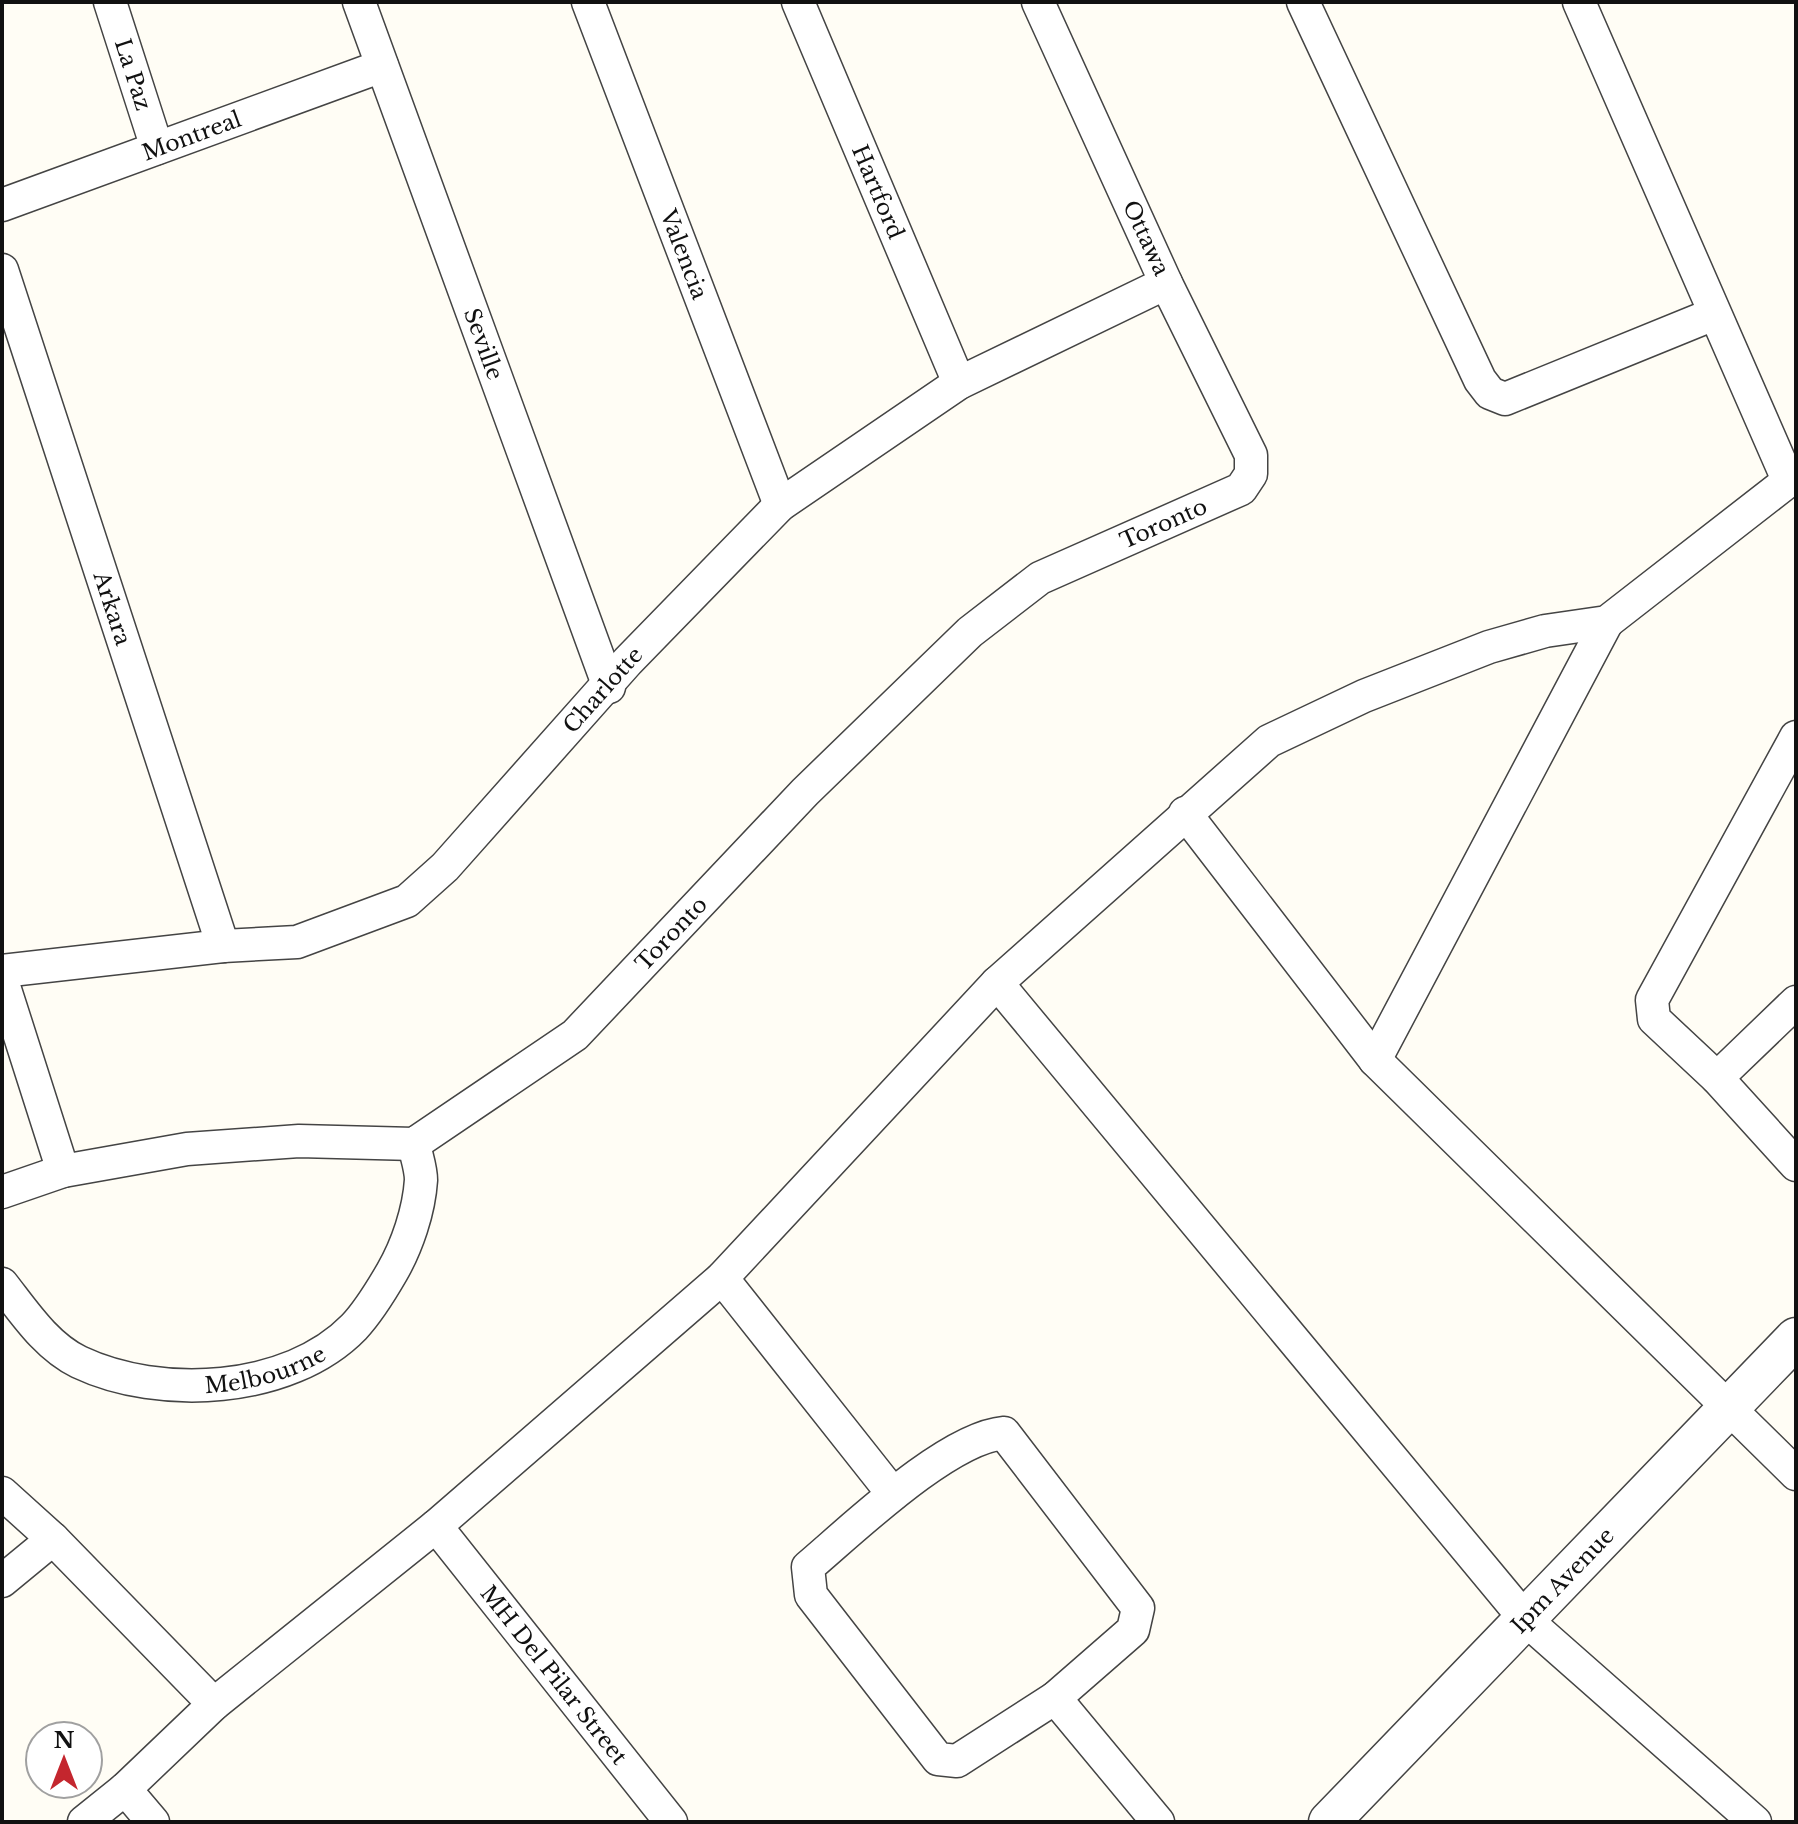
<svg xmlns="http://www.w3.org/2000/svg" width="1798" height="1824" font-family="'Libre Baskerville',serif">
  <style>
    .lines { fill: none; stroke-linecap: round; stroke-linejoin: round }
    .minor-casing { stroke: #444; stroke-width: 35 }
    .tertiary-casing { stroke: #444; stroke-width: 43 }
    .minor { stroke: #fff; stroke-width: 32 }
    .tertiary { stroke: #fff; stroke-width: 40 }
    .labels { text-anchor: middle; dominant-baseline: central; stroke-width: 8; stroke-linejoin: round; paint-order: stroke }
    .street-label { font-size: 22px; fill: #111; stroke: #fff }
  </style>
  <rect width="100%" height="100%" fill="#fffdf5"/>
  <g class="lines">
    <defs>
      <g id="minor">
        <path id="s1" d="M 110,2 L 157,148"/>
        <path id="s2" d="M 359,2 L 609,687"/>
        <path id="s3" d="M 588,2 L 780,505"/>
        <path id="s4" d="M 798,2 L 959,383"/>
        <path d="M 1303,2 L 1480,380 L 1490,393 L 1505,399 L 1714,314"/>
        <path d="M 1579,2 L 1788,480"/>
        <path id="s5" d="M 2,205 L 382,66"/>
        <path id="s6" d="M 2,270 L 223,946"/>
        <path d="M 1796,737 L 1652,1000 L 1654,1019 L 1717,1078 L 1796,1165"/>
        <path d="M 1185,813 L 1375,1060 L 1796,1474"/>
        <path id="s7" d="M 2,971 L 223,946 L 297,942 L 407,901 L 445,867 L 628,661 L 780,505 L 959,383 L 1166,283"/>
        <path d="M 2,980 L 63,1171"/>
        <path d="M 997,983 L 1526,1620 L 1755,1822"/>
        <path d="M 1375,1060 L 1607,622"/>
        <path d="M 1717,1078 L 1796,1002"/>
        <path id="s8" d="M 2,1192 L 63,1171 L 187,1149 L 299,1141 L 414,1144 L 575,1035 L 805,792 L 970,632 L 1040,578 L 1241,489 L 1251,474 L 1251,455 L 1166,283 L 1038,2"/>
        <path d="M 722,1278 L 893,1494"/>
        <path id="s9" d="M 2,1284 C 24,1312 46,1346 79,1362 C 159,1400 289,1394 354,1327 C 369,1311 381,1291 392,1272 C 407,1246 419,1211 421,1180 C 421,1168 416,1155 414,1144"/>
        <path d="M 1004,1433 L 1138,1608 L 1133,1630 L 1055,1698 L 957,1761 L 938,1759 L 811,1595 L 808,1567 C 853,1529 947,1438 1004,1433 Z"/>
        <path d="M 2,1493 L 53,1539 L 214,1704"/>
        <path id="s10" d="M 436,1526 L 671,1822"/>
        <path d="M 2,1581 L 53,1539"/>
        <path d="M 1055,1698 L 1158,1822"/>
        <path d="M 125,1789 L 153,1822"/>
        <path d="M 84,1822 L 125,1789 L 214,1704 L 436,1526 L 722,1278 L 997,983 L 1269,741 L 1364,696 L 1489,647 L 1545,631 L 1607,622 L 1796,475"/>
      </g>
      <g id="tertiary">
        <path id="s11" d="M 1329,1822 L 1796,1338"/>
      </g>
    </defs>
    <!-- minor casing -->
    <use href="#minor" class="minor-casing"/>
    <!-- tertiary casing -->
    <use href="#tertiary" class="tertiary-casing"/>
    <!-- minor -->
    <use href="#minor" class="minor"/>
    <!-- tertiary -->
    <use href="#tertiary" class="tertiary"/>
  </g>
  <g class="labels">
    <!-- street labels -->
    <g class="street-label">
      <text stroke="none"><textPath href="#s1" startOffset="76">La Paz</textPath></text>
      <text stroke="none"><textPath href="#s5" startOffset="202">Montreal</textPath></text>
      <text stroke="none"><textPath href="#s4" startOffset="206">Hartford</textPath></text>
      <text transform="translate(1146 238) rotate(65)">Ottawa</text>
      <text stroke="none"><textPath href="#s3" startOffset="270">Valencia</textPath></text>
      <text stroke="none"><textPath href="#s2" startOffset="364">Seville</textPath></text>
      <text stroke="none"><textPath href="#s8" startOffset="1400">Toronto</textPath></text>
      <text stroke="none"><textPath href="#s6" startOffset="356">Arkara</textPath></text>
      <text stroke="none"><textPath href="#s7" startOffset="702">Charlotte</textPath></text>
      <text stroke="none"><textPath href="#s8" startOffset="752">Toronto</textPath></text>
      <text stroke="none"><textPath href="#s9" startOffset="302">Melbourne</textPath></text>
      <text stroke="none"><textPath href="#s11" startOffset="336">Ipm Avenue</textPath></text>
      <text stroke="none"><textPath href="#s10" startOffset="190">MH Del Pilar Street</textPath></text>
    </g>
  </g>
  <!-- border -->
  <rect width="1798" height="1824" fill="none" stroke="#111111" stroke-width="8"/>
  <!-- north arrow -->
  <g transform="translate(64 1760)"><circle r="38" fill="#ffffff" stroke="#a0a0a0" stroke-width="2"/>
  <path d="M0-6L14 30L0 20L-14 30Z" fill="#c4262e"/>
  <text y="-12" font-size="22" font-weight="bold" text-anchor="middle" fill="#111111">N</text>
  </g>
</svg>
